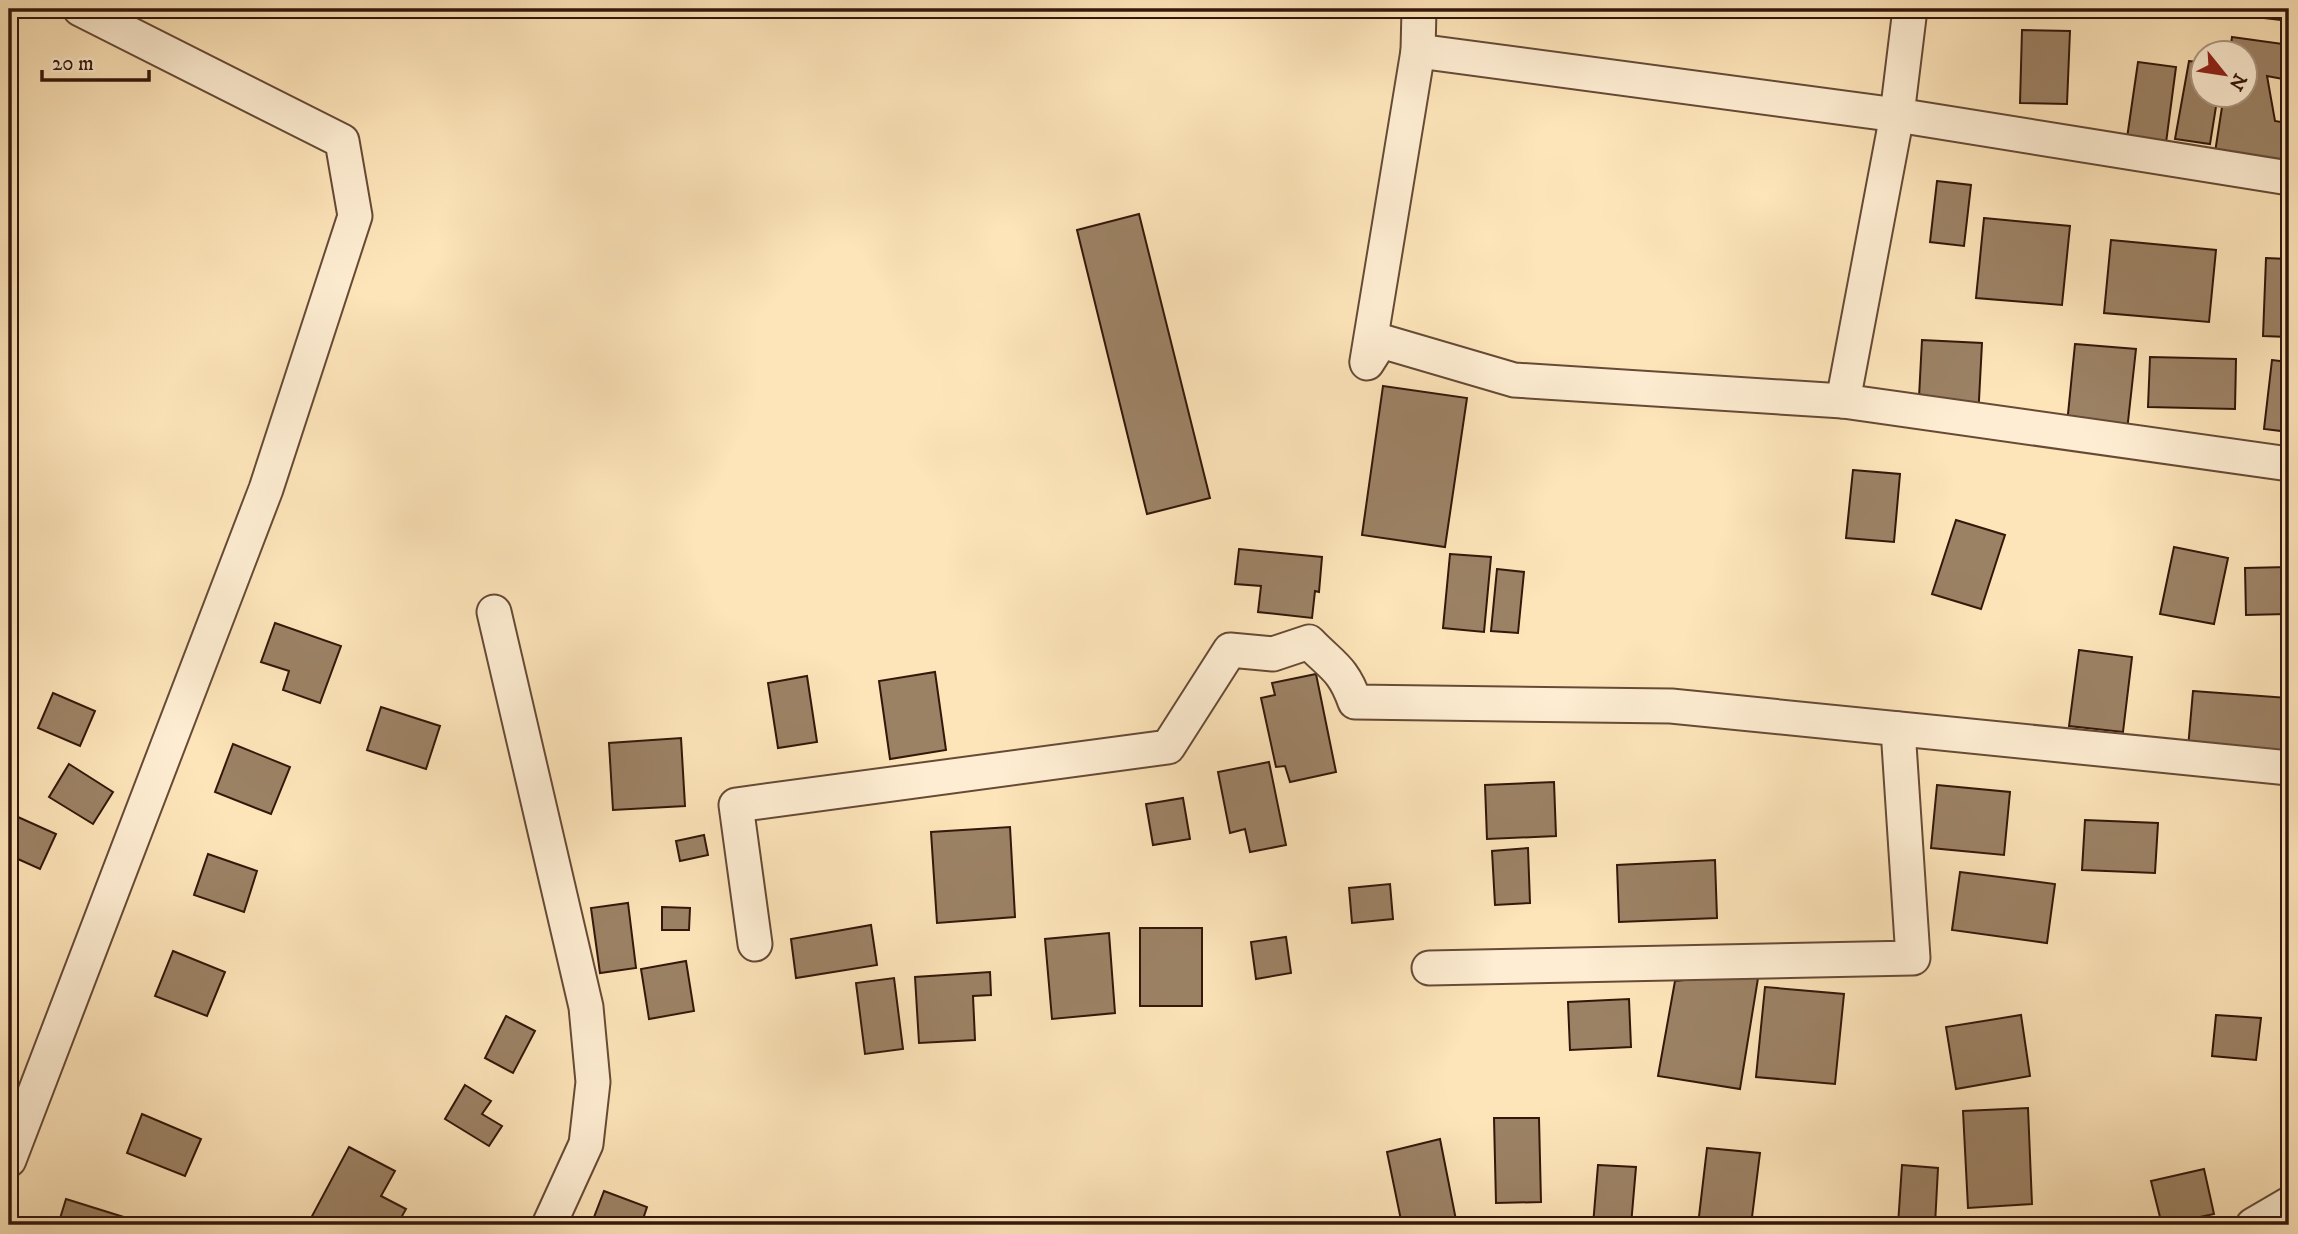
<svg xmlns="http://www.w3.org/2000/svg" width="2298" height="1234" font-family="'IM FELL DW Pica',serif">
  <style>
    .building { fill: #9c8265; stroke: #33170a; stroke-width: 2 }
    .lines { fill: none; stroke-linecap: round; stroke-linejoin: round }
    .street-casing { stroke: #664a36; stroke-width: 37 }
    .street { stroke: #feedd2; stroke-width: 33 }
  </style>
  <rect width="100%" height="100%" fill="#fde4b9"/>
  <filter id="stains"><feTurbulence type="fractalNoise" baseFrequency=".00286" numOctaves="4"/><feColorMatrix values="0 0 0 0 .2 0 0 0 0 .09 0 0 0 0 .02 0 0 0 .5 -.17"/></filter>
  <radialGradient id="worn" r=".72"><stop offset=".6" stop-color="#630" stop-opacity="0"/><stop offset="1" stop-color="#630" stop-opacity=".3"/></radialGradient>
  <!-- building -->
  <g class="building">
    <path d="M 2178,9 L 2213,9 L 2211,16 Z"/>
    <path d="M 2239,9 L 2281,9 L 2280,20 L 2239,15 Z"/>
    <path d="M 2022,30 L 2070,31 L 2067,104 L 2020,103 Z"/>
    <path d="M 2232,37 L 2289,45 L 2288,80 L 2267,76 L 2275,121 L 2287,123 L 2280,169 L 2214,159 L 2224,94 L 2246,94 L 2246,52 L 2230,52 Z"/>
    <path d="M 2189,61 L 2204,63 L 2204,94 L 2218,94 L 2210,144 L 2175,139 Z"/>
    <path d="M 2138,62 L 2176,67 L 2166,143 L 2127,138 Z"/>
    <path d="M 1937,181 L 1971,185 L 1964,246 L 1930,242 Z"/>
    <path d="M 1139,214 L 1210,498 L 1147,514 L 1077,230 Z"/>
    <path d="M 1984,218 L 2070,226 L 2062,305 L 1976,298 Z"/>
    <path d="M 2111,240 L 2216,250 L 2209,322 L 2104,313 Z"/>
    <path d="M 2266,258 L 2289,259 L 2289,337 L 2263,336 Z"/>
    <path d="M 1922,340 L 1982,343 L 1978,419 L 1918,416 Z"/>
    <path d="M 2075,344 L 2136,349 L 2126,440 L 2066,434 Z"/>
    <path d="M 2150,357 L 2236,359 L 2235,409 L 2148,407 Z"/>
    <path d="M 2272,360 L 2289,362 L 2289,432 L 2264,429 Z"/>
    <path d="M 1383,386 L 1467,398 L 1445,547 L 1362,535 Z"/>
    <path d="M 1853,470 L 1900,474 L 1894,542 L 1846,538 Z"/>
    <path d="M 1956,520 L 2005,535 L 1981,609 L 1932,594 Z"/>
    <path d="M 2174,547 L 2228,558 L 2214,624 L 2160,614 Z"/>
    <path d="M 1239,549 L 1322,557 L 1319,592 L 1315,591 L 1312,618 L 1258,612 L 1261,586 L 1235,584 Z"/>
    <path d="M 1450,554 L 1491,557 L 1484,632 L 1443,628 Z"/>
    <path d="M 2289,567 L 2289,614 L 2246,615 L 2245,568 Z"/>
    <path d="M 1497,569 L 1524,572 L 1518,633 L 1491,631 Z"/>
    <path d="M 275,623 L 341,646 L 320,703 L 283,690 L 289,671 L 261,662 Z"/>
    <path d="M 2079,650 L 2132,657 L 2123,732 L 2069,726 Z"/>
    <path d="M 935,672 L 946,750 L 890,759 L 879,681 Z"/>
    <path d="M 1316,674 L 1336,772 L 1290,782 L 1285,766 L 1276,767 L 1261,698 L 1275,695 L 1272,683 Z"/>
    <path d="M 807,676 L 817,742 L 778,748 L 768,683 Z"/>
    <path d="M 2193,691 L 2289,698 L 2288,756 L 2188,748 Z"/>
    <path d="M 53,693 L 95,711 L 80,746 L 38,728 Z"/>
    <path d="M 381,707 L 440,726 L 426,769 L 367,750 Z"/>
    <path d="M 681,738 L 685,806 L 613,810 L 609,743 Z"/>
    <path d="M 233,744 L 290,767 L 271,814 L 215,792 Z"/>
    <path d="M 1269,762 L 1286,845 L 1250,852 L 1245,829 L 1230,833 L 1218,772 Z"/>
    <path d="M 69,764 L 113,792 L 93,824 L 49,797 Z"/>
    <path d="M 1554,782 L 1556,836 L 1487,839 L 1485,785 Z"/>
    <path d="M 1937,785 L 2010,792 L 2004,855 L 1931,848 Z"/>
    <path d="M 1183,798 L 1190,839 L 1153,845 L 1146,804 Z"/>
    <path d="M 9,813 L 56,834 L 40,869 L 9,855 Z"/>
    <path d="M 2085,820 L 2158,823 L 2155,873 L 2082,870 Z"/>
    <path d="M 1010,827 L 1015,917 L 937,923 L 931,832 Z"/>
    <path d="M 704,835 L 708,855 L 680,861 L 676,841 Z"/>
    <path d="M 1528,848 L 1530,903 L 1495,905 L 1492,851 Z"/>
    <path d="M 208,854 L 257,871 L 244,912 L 194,895 Z"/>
    <path d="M 1715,860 L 1717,918 L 1619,922 L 1617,865 Z"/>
    <path d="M 1960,872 L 2055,884 L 2047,943 L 1952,930 Z"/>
    <path d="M 1390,884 L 1393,919 L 1352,923 L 1349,888 Z"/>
    <path d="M 628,903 L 636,968 L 600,973 L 591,908 Z"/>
    <path d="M 662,907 L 690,908 L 689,930 L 662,930 Z"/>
    <path d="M 871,925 L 877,965 L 796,978 L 791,939 Z"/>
    <rect x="1140" y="928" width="62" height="78"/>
    <path d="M 9,930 L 16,933 L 9,947 Z"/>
    <path d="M 1109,933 L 1115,1013 L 1052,1019 L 1045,939 Z"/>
    <path d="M 1286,937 L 1291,973 L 1256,979 L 1251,942 Z"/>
    <path d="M 173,951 L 225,972 L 207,1016 L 155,996 Z"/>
    <path d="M 686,961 L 694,1011 L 649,1019 L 641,969 Z"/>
    <path d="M 990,972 L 991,995 L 973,996 L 975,1040 L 919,1043 L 915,977 Z"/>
    <path d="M 1759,972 L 1740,1089 L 1658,1076 L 1675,981 Z"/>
    <path d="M 894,978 L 903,1049 L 865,1054 L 856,983 Z"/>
    <path d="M 1765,987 L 1844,994 L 1835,1084 L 1756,1077 Z"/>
    <path d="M 1629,999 L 1631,1047 L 1570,1050 L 1568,1002 Z"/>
    <path d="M 2021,1015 L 2030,1076 L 1956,1089 L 1946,1027 Z"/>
    <path d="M 2216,1015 L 2261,1018 L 2256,1060 L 2212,1056 Z"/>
    <path d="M 506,1016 L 535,1031 L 513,1073 L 485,1058 Z"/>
    <path d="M 9,1033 L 15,1035 L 9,1050 Z"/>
    <path d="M 465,1085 L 491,1101 L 482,1114 L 502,1126 L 489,1146 L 445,1119 Z"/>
    <path d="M 2028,1108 L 2032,1204 L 1968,1208 L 1963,1111 Z"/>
    <path d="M 142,1114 L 201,1139 L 185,1176 L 127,1153 Z"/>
    <path d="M 1494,1118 L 1539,1118 L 1541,1202 L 1496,1203 Z"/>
    <path d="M 1440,1139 L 1457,1225 L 1402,1225 L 1387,1152 Z"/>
    <path d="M 349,1147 L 395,1171 L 381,1196 L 406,1209 L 397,1225 L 324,1225 L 311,1218 Z"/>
    <path d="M 1707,1148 L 1760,1153 L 1751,1225 L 1698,1225 Z"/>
    <path d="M 1598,1165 L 1636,1167 L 1631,1225 L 1593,1225 Z"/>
    <path d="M 1902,1165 L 1938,1168 L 1935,1225 L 1898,1225 Z"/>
    <path d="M 2204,1169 L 2214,1214 L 2162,1225 L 2151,1181 Z"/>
    <path d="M 604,1191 L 647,1207 L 641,1225 L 591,1225 Z"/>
    <path d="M 66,1199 L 130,1219 L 128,1225 L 58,1225 Z"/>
  </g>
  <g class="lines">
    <defs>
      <g id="street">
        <path d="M 1418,51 L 1897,115 L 2289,178"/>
        <path d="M 1367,361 L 1418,51 L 1419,9"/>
        <path d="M 1367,363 L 1381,341 L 1514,380 L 1843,401 L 2289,464"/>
        <path d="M 1843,401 L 1897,115 L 1910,9"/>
        <path d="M 494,612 L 586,1007 L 593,1082 L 586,1144 L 549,1225"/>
        <path d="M 755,944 L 736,805 L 1168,747 L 1230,650 L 1273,654 L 1309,642 C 1332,666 1343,668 1355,702 L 1671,706 L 2289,768"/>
        <path d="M 1429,968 L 1913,958 L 1898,729"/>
        <path d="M 9,1160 L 266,489 L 355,216 L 342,141 L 80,9"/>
        <path d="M 2253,1225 L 2289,1204"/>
      </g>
    </defs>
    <!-- street casing -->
    <use href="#street" class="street-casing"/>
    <!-- street -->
    <use href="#street" class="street"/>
  </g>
  <!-- margin -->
  <rect width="2298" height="1234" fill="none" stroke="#fde4b9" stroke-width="35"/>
  <rect x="10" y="10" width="2277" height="1213" fill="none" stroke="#33170a" stroke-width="3.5"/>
  <rect x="18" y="18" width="2263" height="1199" fill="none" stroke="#33170a" stroke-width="2"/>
  <!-- north arrow -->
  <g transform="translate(2224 74) rotate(120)"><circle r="33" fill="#feedd2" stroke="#ad9782" stroke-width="2"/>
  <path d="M0-5L12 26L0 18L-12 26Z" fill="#8f2418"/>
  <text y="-10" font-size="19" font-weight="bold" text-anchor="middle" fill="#33170a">N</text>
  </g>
  <!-- scale -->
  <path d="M42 70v10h107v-10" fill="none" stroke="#33170a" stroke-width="3.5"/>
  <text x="52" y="70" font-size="21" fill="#33170a" stroke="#feedd2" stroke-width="5" paint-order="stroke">20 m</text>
  <rect width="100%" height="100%" filter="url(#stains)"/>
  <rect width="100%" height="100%" fill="url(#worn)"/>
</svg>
